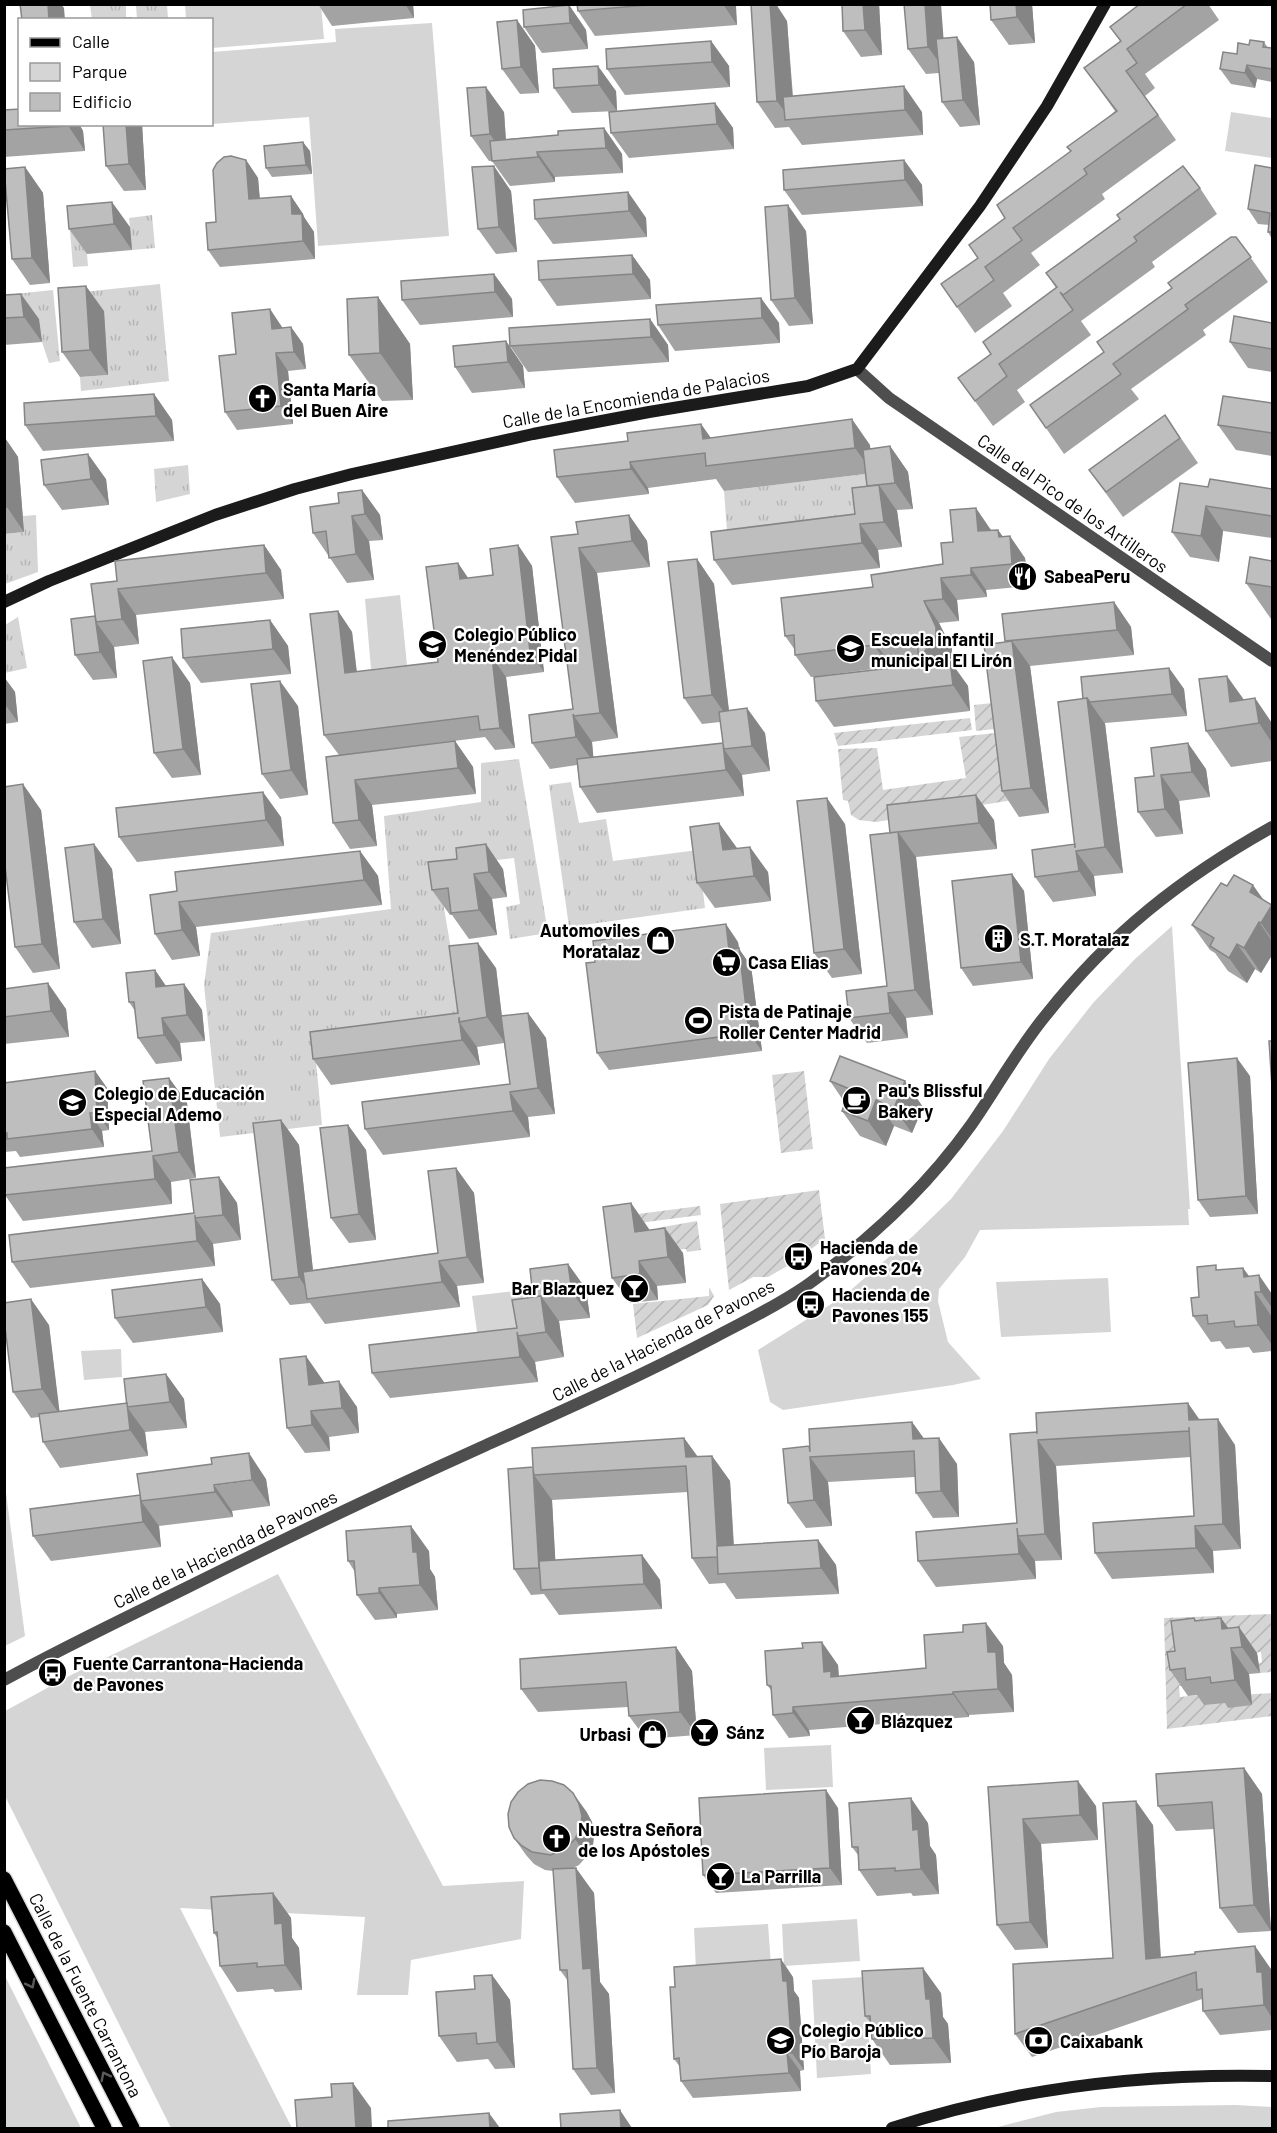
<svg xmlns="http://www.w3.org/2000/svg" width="1277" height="2133" font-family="Barlow,sans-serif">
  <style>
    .grass { fill: url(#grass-tufts) }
    .park { fill: #d5d5d5 }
    .garden { fill: url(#garden-furrows) }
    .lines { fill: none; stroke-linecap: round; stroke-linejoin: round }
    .primary-casing { stroke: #dbdbdb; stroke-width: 18 }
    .street { stroke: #4e4e4e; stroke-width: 12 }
    .secondary { stroke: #1b1b1b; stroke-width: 12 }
    .primary { stroke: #000; stroke-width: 15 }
    .wall { fill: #a3a3a3 }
    .shaded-wall { fill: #858585 }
    .building { fill: #bebebe; stroke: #858585; stroke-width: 1.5 }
    .oneway { stroke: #595959 }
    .labels { text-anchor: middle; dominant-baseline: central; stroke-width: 4.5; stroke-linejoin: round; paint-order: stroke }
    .poi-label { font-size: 18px; font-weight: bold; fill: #000; stroke: #fff; text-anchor: start }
    .street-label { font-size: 18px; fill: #000; stroke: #fff }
  </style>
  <defs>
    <pattern id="grass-tufts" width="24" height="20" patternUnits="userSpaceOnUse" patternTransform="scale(1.5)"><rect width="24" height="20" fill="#d5d5d5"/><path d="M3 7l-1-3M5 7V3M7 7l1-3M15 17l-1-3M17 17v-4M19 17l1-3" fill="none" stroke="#b5b5b5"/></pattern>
    <pattern id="garden-furrows" width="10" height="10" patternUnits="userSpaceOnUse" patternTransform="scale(1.5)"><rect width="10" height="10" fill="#d5d5d5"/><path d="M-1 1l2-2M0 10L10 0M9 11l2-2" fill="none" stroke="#b5b5b5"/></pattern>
  </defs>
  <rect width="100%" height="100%" fill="#fff"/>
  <!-- grass -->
  <g class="grass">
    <path d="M 90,5 L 126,5 L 126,19 L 92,19 Z"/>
    <path d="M 136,5 L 167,5 L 168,19 L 137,19 Z"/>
    <path d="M 152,215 L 155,248 L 132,250 L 129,218 Z"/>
    <path d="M 69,219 L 85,232 L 88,266 L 73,267 Z"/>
    <path d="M 160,284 L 169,381 L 81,391 L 80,377 L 108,375 L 104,312 L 73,293 Z"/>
    <path d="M 53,290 L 60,361 L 49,363 L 42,342 L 39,319 L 5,323 L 5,295 Z"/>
    <path d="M 188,465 L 190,494 L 156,502 L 154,469 Z"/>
    <path d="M 873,473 L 885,512 L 729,557 L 724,491 Z"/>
    <path d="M 36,515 L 38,572 L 5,584 L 5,534 L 24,532 L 23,516 Z"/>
    <path d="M 18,617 L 27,668 L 5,673 L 5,625 Z"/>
    <path d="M 519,759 L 548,933 L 510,939 L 506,907 L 520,904 L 514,858 L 437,867 L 463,1020 L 314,1040 L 322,1125 L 220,1137 L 204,985 L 211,933 L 391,909 L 384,816 L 481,802 L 481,763 Z"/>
    <path d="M 571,782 L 579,823 L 606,819 L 613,861 L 698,850 L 705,908 L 569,927 L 549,785 Z"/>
  </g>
  <!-- park -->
  <g class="park">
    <path d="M 185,5 L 321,5 L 324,39 L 212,48 L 212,20 L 186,19 Z"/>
    <path d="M 432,23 L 449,236 L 318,246 L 309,117 L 212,124 L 212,52 L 336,42 L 335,29 Z"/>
    <path d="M 1231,112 L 1272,118 L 1272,158 L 1225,151 Z"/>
    <path d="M 400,595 L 407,665 L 371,669 L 365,599 Z"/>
    <path d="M 1172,926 L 1190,1209 L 1188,1209 L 1189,1225 L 980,1230 L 965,1257 L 939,1289 L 938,1301 L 948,1342 L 981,1379 L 953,1385 L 783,1410 L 770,1402 L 758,1350 L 844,1296 L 913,1236 L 951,1199 L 1003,1131 L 1049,1059 L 1093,1003 L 1135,959 Z"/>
    <path d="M 289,1058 L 291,1112 L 252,1117 L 250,1064 Z"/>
    <path d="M 1108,1278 L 1111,1332 L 1001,1337 L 996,1282 Z"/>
    <path d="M 522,1290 L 527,1333 L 478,1339 L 472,1296 Z"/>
    <path d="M 121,1349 L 122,1377 L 84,1380 L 81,1351 Z"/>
    <path d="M 5,1485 L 25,1636 L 5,1646 L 4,1646 Z"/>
    <path d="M 278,1574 L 443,1886 L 524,1881 L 521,1939 L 411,1960 L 408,1995 L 357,1995 L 365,1917 L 180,1908 L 292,2128 L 171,2128 L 5,1796 L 5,1711 L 73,1674 Z"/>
    <path d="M 831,1745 L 833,1787 L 766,1790 L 764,1748 Z"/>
    <path d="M 857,1919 L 860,1961 L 784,1966 L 782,1924 Z"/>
    <path d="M 768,1924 L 771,1966 L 696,1970 L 694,1928 Z"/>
    <path d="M 5,1976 L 81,2128 L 5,2128 Z"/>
    <path d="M 865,1977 L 871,2074 L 817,2078 L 812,1980 Z"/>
    <path d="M 1235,2105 L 1272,2107 L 1272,2128 L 994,2128 L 1056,2112 L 1101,2107 Z"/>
  </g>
  <!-- garden -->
  <g class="garden">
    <path d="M 1002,702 L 1004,728 L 976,731 L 974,705 Z"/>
    <path d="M 970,718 L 972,730 L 838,746 L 834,733 Z"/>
    <path d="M 1004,732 L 1013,800 L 876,822 L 859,820 L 851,815 L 848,801 L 843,800 L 838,749 L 877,748 L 883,790 L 966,778 L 959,737 Z"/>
    <path d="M 804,1071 L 813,1149 L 781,1153 L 772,1075 Z"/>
    <path d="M 819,1190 L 825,1239 L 789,1265 L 768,1277 L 753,1277 L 729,1290 L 720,1204 Z"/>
    <path d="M 700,1206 L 701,1215 L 639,1223 L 638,1214 Z"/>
    <path d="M 697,1221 L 701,1250 L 687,1252 L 686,1249 L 668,1250 L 657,1241 L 657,1228 Z"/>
    <path d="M 709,1287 L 714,1296 L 708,1305 L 637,1338 L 633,1304 L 709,1296 Z"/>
    <path d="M 1272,1614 L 1272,1672 L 1260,1673 L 1258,1664 L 1262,1662 L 1261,1652 L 1240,1655 L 1186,1685 L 1179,1686 L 1180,1697 C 1211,1693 1242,1696 1272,1693 L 1272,1716 L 1167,1729 L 1164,1618 Z"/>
  </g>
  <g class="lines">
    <defs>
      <g id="primary">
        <path d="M 4,1879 L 132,2128"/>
        <path d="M 4,1932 L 104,2128"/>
      </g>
    </defs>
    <!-- primary casing -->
    <use href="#primary" class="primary-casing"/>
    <!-- street -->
    <g class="street">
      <path d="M 857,369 L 889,398 L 1272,661"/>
      <path d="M 4,1680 C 64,1647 125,1618 186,1588 C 284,1539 382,1492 482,1447 C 560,1412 639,1377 715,1337 C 747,1320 781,1304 810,1283 C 872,1238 927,1187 971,1125 C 996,1089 1018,1049 1046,1015 C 1111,933 1181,878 1272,827"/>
    </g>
    <!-- secondary -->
    <g class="secondary">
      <path d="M 4,602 L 49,581 L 215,515 L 295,489 L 352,474 L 533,434 L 649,412 L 808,386 L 857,369 L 980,206 L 1047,106 L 1105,4"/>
      <path d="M 892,2128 C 1015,2088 1143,2073 1272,2076"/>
    </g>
    <!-- primary -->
    <use href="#primary" class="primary"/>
  </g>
  <!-- wall -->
  <g class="wall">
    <path d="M 318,4 L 413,4 L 414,18 L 332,26 Z"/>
    <path d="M 577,4 L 735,4 L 737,25 L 595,36 L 578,11 Z"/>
    <path d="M 842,4 L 879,4 L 882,55 L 861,57 L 843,31 Z"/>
    <path d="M 990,4 L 1032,4 L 1035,43 L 1009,45 L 991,20 Z"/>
    <path d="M 1140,4 L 1208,4 L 1219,20 L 1145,74 L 1155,88 L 1145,96 L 1176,140 L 1102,194 L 1105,199 L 1031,253 L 1040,265 L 1003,293 L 1012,306 L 975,333 L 941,284 L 978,258 L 1005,218 L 1071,151 L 1115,111 L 1084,68 L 1120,41 L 1110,27 Z"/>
    <path d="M 569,5 L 586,30 L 588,49 L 542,53 L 524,27 Z"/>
    <path d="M 517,20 L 535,46 L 539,93 L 520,94 L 502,69 Z"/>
    <path d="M 787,21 L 793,96 L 922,112 L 923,135 L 802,145 L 789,127 L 775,128 L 757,102 Z"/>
    <path d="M 944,38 L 974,62 L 980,125 L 960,127 L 942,102 L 939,73 L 926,74 L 908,49 Z"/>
    <path d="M 711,41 L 729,66 L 730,87 L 625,95 L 607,69 Z"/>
    <path d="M 1264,42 L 1268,48 L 1272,48 L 1272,82 L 1257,79 L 1255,88 L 1231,84 L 1220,69 L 1237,54 L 1249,45 Z"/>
    <path d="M 553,69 L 616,91 L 617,111 L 572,113 L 554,88 Z"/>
    <path d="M 715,103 L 733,128 L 734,149 L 629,158 L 611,133 Z"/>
    <path d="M 4,110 L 79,124 L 83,131 L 85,151 L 4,157 Z"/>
    <path d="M 504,112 L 506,139 L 558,135 L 604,128 L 622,154 L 623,173 L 555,177 L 555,182 L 510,186 L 492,161 L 489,161 L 471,136 Z"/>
    <path d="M 103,124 L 142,124 L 146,190 L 124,191 L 106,166 Z"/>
    <path d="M 310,151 L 312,174 L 272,177 L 266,168 Z"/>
    <path d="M 246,160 L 258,178 L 260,199 L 291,196 L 303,214 L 304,217 L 314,232 L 315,259 L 220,267 L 208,250 L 216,222 Z"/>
    <path d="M 904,160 L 922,185 L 923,206 L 802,215 L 784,190 Z"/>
    <path d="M 25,167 L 43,193 L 50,283 L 30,285 L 12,259 Z"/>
    <path d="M 1272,168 L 1272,239 L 1268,232 L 1269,225 L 1258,224 L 1248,209 Z"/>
    <path d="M 1200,188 L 1217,214 L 1152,262 L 1155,267 L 1081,321 L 1091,335 L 1017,390 L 1025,402 L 993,426 L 958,378 L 991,354 L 1056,288 L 1046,273 Z"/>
    <path d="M 511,191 L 517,252 L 496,254 L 478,229 Z"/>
    <path d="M 628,192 L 646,218 L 647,237 L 553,244 L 535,219 Z"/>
    <path d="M 67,206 L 130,227 L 132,250 L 87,254 L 69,229 Z"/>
    <path d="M 806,231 L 813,324 L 789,326 L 771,300 Z"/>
    <path d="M 1236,237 L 1268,282 L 1203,330 L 1206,335 L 1131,389 L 1139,399 L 1064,454 L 1030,405 L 1104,352 L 1172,288 Z"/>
    <path d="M 632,255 L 650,280 L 651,299 L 557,306 L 539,280 Z"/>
    <path d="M 494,274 L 512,299 L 513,317 L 420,325 L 402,300 Z"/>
    <path d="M 4,295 L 39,319 L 42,342 L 4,345 Z"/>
    <path d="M 378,297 L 410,344 L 413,400 L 382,401 L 349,355 Z"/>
    <path d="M 761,298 L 779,323 L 780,343 L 675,351 L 658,325 Z"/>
    <path d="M 270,309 L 282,328 L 291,327 L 303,344 L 306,369 L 288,371 L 293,424 L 237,430 L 225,412 L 236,354 Z"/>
    <path d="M 104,311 L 108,375 L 80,377 L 62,352 Z"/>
    <path d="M 650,319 L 668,345 L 669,362 L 528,372 L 510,346 Z"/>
    <path d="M 1272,323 L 1272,372 L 1248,368 L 1230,342 Z"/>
    <path d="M 506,341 L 523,366 L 525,388 L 472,393 L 455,367 Z"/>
    <path d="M 154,394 L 172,420 L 174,441 L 43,451 L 25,425 Z"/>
    <path d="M 1272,403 L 1272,456 L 1236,450 L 1218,425 Z"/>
    <path d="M 1165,415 L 1198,463 L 1123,517 L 1089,470 Z"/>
    <path d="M 701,424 L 711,438 L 870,445 L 870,449 L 890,446 L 908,472 L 913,509 L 897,510 L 902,547 L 878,550 L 880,568 L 732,585 L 714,560 L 855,514 L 867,487 L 865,474 L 724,491 L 716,479 L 648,488 L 649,494 L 575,503 L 557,477 L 628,441 Z"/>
    <path d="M 4,428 L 5,438 L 18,457 L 24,532 L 4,534 Z"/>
    <path d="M 41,460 L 106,479 L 109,505 L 62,510 L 44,485 Z"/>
    <path d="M 1208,487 L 1272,489 L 1272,538 L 1223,531 L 1219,562 L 1190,557 L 1172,532 Z"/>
    <path d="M 362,490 L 380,515 L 383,540 L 369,541 L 374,580 L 347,583 L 313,533 L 339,503 Z"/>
    <path d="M 629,515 L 647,541 L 650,567 L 597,573 L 618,738 L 592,742 L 593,757 L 723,743 L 720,722 L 702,724 L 684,698 L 697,559 L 714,584 L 729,710 L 765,733 L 770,771 L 742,775 L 744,796 L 597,813 L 580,787 L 577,765 L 550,769 L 532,743 L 573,709 L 578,534 Z"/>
    <path d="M 991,530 L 998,530 L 1003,537 L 1025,558 L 1028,586 L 986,590 L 987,597 L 957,600 L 959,621 L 939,623 L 952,649 L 951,658 L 949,661 L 950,661 L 968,686 L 970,711 L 834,727 L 816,701 L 922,664 L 919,664 L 913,657 L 888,661 L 889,667 L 811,677 L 795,655 L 795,650 L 785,636 L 873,587 L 943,564 L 953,542 Z"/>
    <path d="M 264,545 L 281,570 L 284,599 L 136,615 L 139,644 L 114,647 L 117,678 L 93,680 L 75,655 L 95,616 L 117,581 Z"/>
    <path d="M 518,545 L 532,566 L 544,672 L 506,677 L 515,748 L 495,750 L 485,737 L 351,754 L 455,741 L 473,767 L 476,794 L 372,805 L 377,846 L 350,849 L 333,823 L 339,755 L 324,735 L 338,611 L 352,632 L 357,672 L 438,662 L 458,563 L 468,578 L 493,575 Z"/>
    <path d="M 1272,561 L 1272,619 L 1271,619 L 1246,583 Z"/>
    <path d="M 1114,602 L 1131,627 L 1134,655 L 1030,666 L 1049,813 L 1019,817 L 1002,791 L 1005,642 Z"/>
    <path d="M 270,620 L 288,646 L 291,674 L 201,683 L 183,658 Z"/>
    <path d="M 1169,668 L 1184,689 L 1187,716 L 1105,723 L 1123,873 L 1094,876 L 1096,896 L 1053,902 L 1035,877 L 1075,844 L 1083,699 Z"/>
    <path d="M 4,677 L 15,692 L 18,722 L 4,724 Z"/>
    <path d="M 190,683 L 201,775 L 172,778 L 154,753 Z"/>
    <path d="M 1244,700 L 1272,723 L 1272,761 L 1231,767 L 1206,731 Z"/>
    <path d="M 298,706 L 308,795 L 280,799 L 262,774 Z"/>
    <path d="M 1206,769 L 1210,797 L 1179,801 L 1183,834 L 1156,837 L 1138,812 L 1135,778 Z"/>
    <path d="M 41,810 L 60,969 L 33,973 L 15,947 Z"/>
    <path d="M 281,817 L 284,846 L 137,862 L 119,837 Z"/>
    <path d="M 994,820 L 997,849 L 916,857 L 933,1015 L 906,1018 L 908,1038 L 867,1043 L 849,1018 L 887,986 L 890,833 Z"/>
    <path d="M 845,824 L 862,974 L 832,978 L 814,953 Z"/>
    <path d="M 94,844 L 112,869 L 121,944 L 92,948 L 74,922 Z"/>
    <path d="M 737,849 L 768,872 L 771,901 L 715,908 L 697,883 Z"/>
    <path d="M 360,851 L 378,876 L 382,905 L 196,927 L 200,956 L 172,960 L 155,934 L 177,891 Z"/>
    <path d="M 428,862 L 503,869 L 507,897 L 492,899 L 497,935 L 469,939 L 452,915 L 450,915 L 432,890 Z"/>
    <path d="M 1012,874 L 1024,891 L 1033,979 L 973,986 L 961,968 Z"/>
    <path d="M 1227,886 L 1263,900 L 1272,905 L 1272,955 L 1261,973 L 1255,969 L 1247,983 L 1228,971 L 1215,953 L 1210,950 L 1192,925 Z"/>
    <path d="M 738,942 L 739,949 L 751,966 L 762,1051 L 609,1070 L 597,1053 Z"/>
    <path d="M 496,968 L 502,1016 L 528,1013 L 546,1038 L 555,1114 L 528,1117 L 530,1137 L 383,1155 L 365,1129 L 510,1084 L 504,1043 L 477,1047 L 480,1065 L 331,1085 L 313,1059 L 458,1013 Z"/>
    <path d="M 155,970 L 166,986 L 184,984 L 202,1010 L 205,1041 L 180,1043 L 182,1061 L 156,1064 L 138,1038 L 135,1011 L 129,1002 Z"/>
    <path d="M 4,989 L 66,1009 L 69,1037 L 4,1044 Z"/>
    <path d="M 95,1071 L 107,1088 L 109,1130 L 102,1131 L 104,1147 L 20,1157 L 16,1151 L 4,1152 L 4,1083 Z"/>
    <path d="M 1250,1076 L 1258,1214 L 1210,1217 L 1198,1200 Z"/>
    <path d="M 169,1078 L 187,1103 L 196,1178 L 171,1182 L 172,1204 L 23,1221 L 5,1195 L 152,1151 Z"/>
    <path d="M 830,1081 L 923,1107 L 912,1133 L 894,1126 L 886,1146 L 860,1136 L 842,1111 L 845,1103 Z"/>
    <path d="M 281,1120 L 299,1145 L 313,1270 L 438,1253 L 456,1168 L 474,1193 L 484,1283 L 457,1286 L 460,1307 L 325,1324 L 310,1303 L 290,1305 L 272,1280 Z"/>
    <path d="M 348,1125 L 366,1150 L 376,1240 L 349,1243 L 331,1218 Z"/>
    <path d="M 219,1177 L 237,1203 L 241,1240 L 213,1244 L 215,1266 L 30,1288 L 12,1262 L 194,1213 Z"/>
    <path d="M 631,1203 L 649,1230 L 683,1253 L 686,1283 L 657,1286 L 658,1300 L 630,1303 L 612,1278 Z"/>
    <path d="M 568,1264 L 586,1289 L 590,1318 L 559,1321 L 564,1357 L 535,1362 L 538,1382 L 390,1398 L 372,1373 L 517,1328 L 533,1297 Z"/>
    <path d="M 1243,1268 L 1249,1276 L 1272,1294 L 1272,1351 L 1253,1353 L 1249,1347 L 1226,1349 L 1220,1341 L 1211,1342 L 1193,1316 L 1199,1297 L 1219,1270 Z"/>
    <path d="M 202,1279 L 220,1304 L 223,1332 L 133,1343 L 115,1318 Z"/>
    <path d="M 49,1325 L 59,1412 L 127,1403 L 166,1374 L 184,1399 L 187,1428 L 145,1432 L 148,1456 L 60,1468 L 43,1442 L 39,1417 L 31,1418 L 13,1392 Z"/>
    <path d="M 324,1382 L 324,1383 L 357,1407 L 359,1433 L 329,1437 L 330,1451 L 305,1453 L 287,1428 Z"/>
    <path d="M 1200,1420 L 1235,1445 L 1241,1549 L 1213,1551 L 1214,1573 L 1112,1579 L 1095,1553 L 1194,1516 L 1191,1457 L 1056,1466 L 1062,1560 L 1035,1561 L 1036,1579 L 936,1587 L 918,1561 L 1017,1523 L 1010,1434 Z"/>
    <path d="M 912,1422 L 924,1439 L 957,1464 L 959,1517 L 933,1518 L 916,1493 L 915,1477 L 828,1482 L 832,1526 L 806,1528 L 788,1503 L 810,1447 Z"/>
    <path d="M 684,1438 L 698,1457 L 712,1456 L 730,1481 L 734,1545 L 818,1540 L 836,1565 L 839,1594 L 736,1599 L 725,1583 L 709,1584 L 692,1558 L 688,1492 L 552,1500 L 555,1560 L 642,1555 L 660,1580 L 662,1609 L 559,1615 L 544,1594 L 531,1595 L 514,1569 L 533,1467 Z"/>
    <path d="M 266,1479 L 270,1506 L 232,1511 L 233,1517 L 159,1526 L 161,1547 L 51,1561 L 33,1536 L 140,1495 Z"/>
    <path d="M 429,1551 L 430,1569 L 435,1577 L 438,1610 L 397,1614 L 397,1618 L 375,1620 L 357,1595 L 355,1572 L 348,1561 Z"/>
    <path d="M 1194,1618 L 1197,1621 L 1221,1618 L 1228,1628 L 1257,1653 L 1260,1673 L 1249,1674 L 1252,1705 L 1228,1708 L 1225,1703 L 1204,1705 L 1197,1695 L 1188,1696 L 1170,1670 L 1175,1651 Z"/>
    <path d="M 1003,1646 L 1004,1663 L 1012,1675 L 1014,1712 L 969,1715 L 969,1717 L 809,1730 L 810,1736 L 789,1738 L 773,1715 L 771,1690 L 767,1685 L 803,1648 L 838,1665 L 839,1676 L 926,1668 Z"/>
    <path d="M 676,1647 L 692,1671 L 697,1735 L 646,1739 L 629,1716 L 628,1707 L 538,1712 L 521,1689 Z"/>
    <path d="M 1244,1768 L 1262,1794 L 1271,1931 L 1238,1933 L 1220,1908 L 1214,1829 L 1176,1831 L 1158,1806 Z"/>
    <path d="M 988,1787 L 1096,1806 L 1098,1840 L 1041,1844 L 1048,1948 L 1015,1950 L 997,1925 Z"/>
    <path d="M 838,1808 L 842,1885 L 716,1893 L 703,1875 Z"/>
    <path d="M 586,1811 L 592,1822 L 594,1834 L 593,1845 L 587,1856 L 579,1865 L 573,1868 L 594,1893 L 600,1982 L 609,1994 L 615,2093 L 591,2095 L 573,2069 L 568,1981 L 560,1970 L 553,1871 L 545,1870 L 534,1864 L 526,1855 L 514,1838 Z"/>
    <path d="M 928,1823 L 930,1846 L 936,1855 L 939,1894 L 913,1896 L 911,1893 L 877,1896 L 859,1870 L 858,1855 L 852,1847 Z"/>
    <path d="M 1153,1825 L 1161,1958 L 1271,1969 L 1272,1987 L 1272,2030 L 1220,2035 L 1203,2011 L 1202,1999 L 1032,2057 L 1015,2034 L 1113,1958 Z"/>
    <path d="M 273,1893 L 291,1918 L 292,1938 L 299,1948 L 302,1990 L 275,1992 L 273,1989 L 237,1992 L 220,1966 L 218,1939 L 214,1933 Z"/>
    <path d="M 492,1975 L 510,2000 L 515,2068 L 495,2069 L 488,2059 L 457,2062 L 439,2036 L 475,1989 Z"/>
    <path d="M 793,1977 L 794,1991 L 799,1998 L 804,2070 L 800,2071 L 801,2091 L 693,2098 L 681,2081 L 680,2067 L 674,2059 Z"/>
    <path d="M 941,1993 L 943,2017 L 948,2024 L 951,2063 L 890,2065 L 872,2039 L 871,2024 L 865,2016 Z"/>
  </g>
  <!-- shaded-wall -->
  <g class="shaded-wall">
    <path d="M 48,4 L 61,4 L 64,8 L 65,20 L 49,20 Z"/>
    <path d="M 405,4 L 413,4 L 414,18 Z"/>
    <path d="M 723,4 L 736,5 L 737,25 Z"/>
    <path d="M 770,4 L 776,4 L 787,21 L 794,119 L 790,119 L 777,101 Z"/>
    <path d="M 863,4 L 879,4 L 882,55 L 865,30 Z"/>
    <path d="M 925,4 L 941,4 L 946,72 L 928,47 Z"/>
    <path d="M 1016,4 L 1032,4 L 1035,43 L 1017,17 Z"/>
    <path d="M 569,5 L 586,30 L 588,49 L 570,23 Z"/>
    <path d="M 517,20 L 535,46 L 539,93 L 521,67 Z"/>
    <path d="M 957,37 L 974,62 L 980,125 L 963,100 Z"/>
    <path d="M 711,41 L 729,66 L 730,87 L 712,62 Z"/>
    <path d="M 1247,65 L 1257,79 L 1255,88 L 1245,73 Z"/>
    <path d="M 598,66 L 616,91 L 617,111 L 599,85 Z"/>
    <path d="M 904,86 L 922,112 L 923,135 L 905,110 Z"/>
    <path d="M 486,87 L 504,112 L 507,160 L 490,134 Z"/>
    <path d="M 715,103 L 733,128 L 734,149 L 717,124 Z"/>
    <path d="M 67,124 L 79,124 L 83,131 L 85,151 Z"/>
    <path d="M 126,124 L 142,124 L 146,190 L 129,164 Z"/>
    <path d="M 604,128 L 622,154 L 623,173 L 606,148 Z"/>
    <path d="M 303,142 L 310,151 L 312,174 L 306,165 Z"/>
    <path d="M 537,152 L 555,177 L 555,182 L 538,157 Z"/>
    <path d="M 246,160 L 258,178 L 261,217 L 249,199 Z"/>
    <path d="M 904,160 L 922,185 L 923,206 L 905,180 Z"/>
    <path d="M 494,166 L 511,191 L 517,252 L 499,227 Z"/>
    <path d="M 25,167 L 43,193 L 50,283 L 32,258 Z"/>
    <path d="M 628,192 L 646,218 L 647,237 L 629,211 Z"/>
    <path d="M 291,196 L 303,214 L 304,217 L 314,232 L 315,259 L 303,241 L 292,214 Z"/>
    <path d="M 112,202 L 130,227 L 132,250 L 114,224 Z"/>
    <path d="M 788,205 L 806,231 L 813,324 L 795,298 Z"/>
    <path d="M 632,255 L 650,280 L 651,299 L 633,274 Z"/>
    <path d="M 494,274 L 512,299 L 513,317 L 495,292 Z"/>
    <path d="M 86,286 L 104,311 L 108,375 L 90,350 Z"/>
    <path d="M 21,294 L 39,319 L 42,342 L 24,317 Z"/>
    <path d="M 378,297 L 410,344 L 413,400 L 380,353 Z"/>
    <path d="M 761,298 L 779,323 L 780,343 L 762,318 Z"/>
    <path d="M 270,309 L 282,327 L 284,346 L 272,329 Z"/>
    <path d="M 650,319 L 668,345 L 669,362 L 651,337 Z"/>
    <path d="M 291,327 L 303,344 L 306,369 L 294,352 Z"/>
    <path d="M 506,341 L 523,366 L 525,388 L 508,362 Z"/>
    <path d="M 276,353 L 288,371 L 293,424 L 281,406 Z"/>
    <path d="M 154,394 L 172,420 L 174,441 L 156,416 Z"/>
    <path d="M 852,419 L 870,445 L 873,473 L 855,448 Z"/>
    <path d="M 701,424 L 719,450 L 703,439 Z"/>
    <path d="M 4,428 L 5,438 L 18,457 L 24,532 L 7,507 L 4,482 Z"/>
    <path d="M 890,446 L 908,472 L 913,509 L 895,483 Z"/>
    <path d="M 88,454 L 106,479 L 109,505 L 91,479 Z"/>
    <path d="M 630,462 L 648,488 L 649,494 L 631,469 Z"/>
    <path d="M 879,485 L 897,511 L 902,547 L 884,522 Z"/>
    <path d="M 362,490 L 380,515 L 383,540 L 365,514 Z"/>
    <path d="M 1206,506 L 1223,531 L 1219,562 L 1201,536 Z"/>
    <path d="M 976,508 L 991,530 L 978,531 Z"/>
    <path d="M 629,515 L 647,541 L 650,567 L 632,541 Z"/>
    <path d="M 352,516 L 369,541 L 374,580 L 356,554 Z"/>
    <path d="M 860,524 L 878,550 L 880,568 L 862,543 Z"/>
    <path d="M 998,530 L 1011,548 L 1010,536 L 1025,558 L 1028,586 L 1012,564 L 999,537 Z"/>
    <path d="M 264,545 L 281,570 L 284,599 L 266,573 Z"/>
    <path d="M 518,545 L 532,566 L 544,672 L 530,652 Z"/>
    <path d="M 579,548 L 597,573 L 618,738 L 600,713 Z"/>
    <path d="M 697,559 L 714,584 L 730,721 L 712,695 Z"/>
    <path d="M 458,563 L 472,584 L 460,579 Z"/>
    <path d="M 971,568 L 986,590 L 987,597 L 971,575 Z"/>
    <path d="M 941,578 L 957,600 L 959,621 L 943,599 Z"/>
    <path d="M 118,589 L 136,615 L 139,644 L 122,619 Z"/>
    <path d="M 924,601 L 939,623 L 952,649 L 951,658 L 934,681 L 919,659 Z"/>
    <path d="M 1114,602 L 1131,627 L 1134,655 L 1117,630 Z"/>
    <path d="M 338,611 L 352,632 L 359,693 L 345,673 Z"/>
    <path d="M 270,620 L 288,646 L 291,674 L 273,649 Z"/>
    <path d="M 96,622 L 114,647 L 117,678 L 100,652 Z"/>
    <path d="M 873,639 L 888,661 L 889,667 L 874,645 Z"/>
    <path d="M 1012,641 L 1030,666 L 1049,813 L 1031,788 Z"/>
    <path d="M 172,657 L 190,683 L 201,775 L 183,749 Z"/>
    <path d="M 492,657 L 506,677 L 515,748 L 500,728 Z"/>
    <path d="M 950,661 L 968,686 L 970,711 L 953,685 Z"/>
    <path d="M 1169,668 L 1184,689 L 1187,716 L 1172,694 Z"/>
    <path d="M 1227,676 L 1252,711 L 1230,702 Z"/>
    <path d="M 4,677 L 15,692 L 18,722 L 4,703 Z"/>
    <path d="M 280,681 L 298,706 L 308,795 L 291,770 Z"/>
    <path d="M 1087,698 L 1105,724 L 1123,873 L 1105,847 Z"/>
    <path d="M 1255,698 L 1272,723 L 1272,743 L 1259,723 Z"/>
    <path d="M 747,708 L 765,733 L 770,771 L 752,746 Z"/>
    <path d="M 574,716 L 592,742 L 594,763 L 576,737 Z"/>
    <path d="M 455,741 L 473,767 L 476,794 L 458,768 Z"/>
    <path d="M 1188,743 L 1206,769 L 1210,797 L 1192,772 Z"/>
    <path d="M 724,749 L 742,775 L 744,796 L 726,770 Z"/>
    <path d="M 1161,775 L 1179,801 L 1183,834 L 1165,809 Z"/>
    <path d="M 355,780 L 372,805 L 377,846 L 359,820 Z"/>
    <path d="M 23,784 L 41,810 L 60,969 L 42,944 Z"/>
    <path d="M 263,792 L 281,817 L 284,846 L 266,820 Z"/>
    <path d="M 976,795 L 994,820 L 997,849 L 979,823 Z"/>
    <path d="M 827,798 L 845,824 L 862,974 L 844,949 Z"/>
    <path d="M 719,823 L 737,848 L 723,850 Z"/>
    <path d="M 898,832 L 916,857 L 933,1015 L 915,990 Z"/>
    <path d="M 94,844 L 112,869 L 121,944 L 103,919 Z"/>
    <path d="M 486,844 L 503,869 L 507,897 L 489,872 Z"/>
    <path d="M 750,847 L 768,872 L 771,901 L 754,876 Z"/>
    <path d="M 360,851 L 378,876 L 382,905 L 364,880 Z"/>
    <path d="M 1076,851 L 1094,876 L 1096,896 L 1079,871 Z"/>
    <path d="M 474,874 L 492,899 L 497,935 L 479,910 Z"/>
    <path d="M 1012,874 L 1024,891 L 1033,979 L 1021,962 Z"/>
    <path d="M 1253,885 L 1270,909 L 1272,905 L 1272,939 L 1261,923 L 1250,892 Z"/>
    <path d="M 179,902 L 196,927 L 200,956 L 182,930 Z"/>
    <path d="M 1259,922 L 1272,941 L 1272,955 L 1261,973 L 1244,948 Z"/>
    <path d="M 726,924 L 738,942 L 739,949 L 751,966 L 762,1051 L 749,1033 L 729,950 Z"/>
    <path d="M 478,943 L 496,968 L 505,1043 L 487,1017 Z"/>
    <path d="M 1237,944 L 1255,969 L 1247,983 L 1229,958 Z"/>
    <path d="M 155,970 L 172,995 L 156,987 Z"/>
    <path d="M 48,983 L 66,1009 L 69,1037 L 51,1011 Z"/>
    <path d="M 184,984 L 202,1010 L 205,1041 L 187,1015 Z"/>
    <path d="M 888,993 L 906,1018 L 908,1038 L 890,1013 Z"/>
    <path d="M 528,1013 L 546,1038 L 555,1114 L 538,1088 Z"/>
    <path d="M 162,1018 L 180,1043 L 182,1061 L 164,1035 Z"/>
    <path d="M 459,1022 L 477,1047 L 480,1065 L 462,1040 Z"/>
    <path d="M 1237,1058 L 1250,1076 L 1258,1214 L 1246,1196 Z"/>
    <path d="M 95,1071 L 107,1088 L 109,1130 L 97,1113 Z"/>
    <path d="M 169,1078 L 187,1103 L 196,1178 L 179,1152 Z"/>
    <path d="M 905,1081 L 923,1107 L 912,1133 L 894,1108 Z"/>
    <path d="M 510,1092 L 528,1117 L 530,1137 L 513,1111 Z"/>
    <path d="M 876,1100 L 894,1126 L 886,1146 L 868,1121 Z"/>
    <path d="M 90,1113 L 102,1131 L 104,1147 L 92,1129 Z"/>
    <path d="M 281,1120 L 299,1145 L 316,1298 L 313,1298 L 299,1277 Z"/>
    <path d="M 348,1125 L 366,1150 L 376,1240 L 359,1214 Z"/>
    <path d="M 153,1156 L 171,1182 L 172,1204 L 155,1179 Z"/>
    <path d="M 456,1168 L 474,1193 L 484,1283 L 467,1257 Z"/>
    <path d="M 219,1177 L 237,1203 L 241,1240 L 223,1215 Z"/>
    <path d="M 631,1203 L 649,1229 L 653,1257 L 635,1232 Z"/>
    <path d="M 195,1218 L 213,1244 L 215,1266 L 197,1241 Z"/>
    <path d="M 665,1228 L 683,1253 L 686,1283 L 668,1257 Z"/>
    <path d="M 439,1261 L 457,1286 L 460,1307 L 442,1282 Z"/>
    <path d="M 639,1261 L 657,1286 L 658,1300 L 640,1274 Z"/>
    <path d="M 568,1264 L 586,1289 L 590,1318 L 572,1292 Z"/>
    <path d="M 1243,1268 L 1260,1292 L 1255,1292 L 1272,1317 L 1272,1345 L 1258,1325 L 1244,1277 Z"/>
    <path d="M 1259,1275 L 1272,1294 L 1272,1308 L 1261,1292 Z"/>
    <path d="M 202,1279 L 220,1304 L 223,1332 L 206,1307 Z"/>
    <path d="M 541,1296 L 559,1321 L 564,1357 L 546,1332 Z"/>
    <path d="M 31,1299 L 49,1325 L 60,1415 L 42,1389 Z"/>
    <path d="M 517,1332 L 518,1336 L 535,1362 L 538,1382 L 520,1357 Z"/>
    <path d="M 306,1356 L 324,1382 L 327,1410 L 309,1385 Z"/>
    <path d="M 166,1374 L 184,1399 L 187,1428 L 170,1402 Z"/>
    <path d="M 339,1381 L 357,1407 L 359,1433 L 342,1408 Z"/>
    <path d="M 1188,1403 L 1206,1429 L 1189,1420 Z"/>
    <path d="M 127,1407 L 145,1432 L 148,1456 L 130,1430 Z"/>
    <path d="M 311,1411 L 329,1437 L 330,1451 L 312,1425 Z"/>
    <path d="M 1218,1419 L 1235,1445 L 1241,1549 L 1223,1524 Z"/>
    <path d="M 912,1422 L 930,1447 L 913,1439 Z"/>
    <path d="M 684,1438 L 702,1463 L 686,1457 Z"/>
    <path d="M 939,1438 L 957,1464 L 959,1517 L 941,1491 Z"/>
    <path d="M 1038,1440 L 1056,1466 L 1062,1560 L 1045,1534 Z"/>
    <path d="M 249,1453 L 266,1479 L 270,1506 L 252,1480 Z"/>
    <path d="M 712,1456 L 730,1481 L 735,1573 L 718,1557 Z"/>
    <path d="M 810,1457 L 828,1482 L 832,1526 L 814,1500 Z"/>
    <path d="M 534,1475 L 552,1500 L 557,1589 L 539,1568 Z"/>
    <path d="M 214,1485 L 232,1511 L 233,1517 L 215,1492 Z"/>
    <path d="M 141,1501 L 159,1526 L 161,1547 L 143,1522 Z"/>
    <path d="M 411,1526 L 429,1551 L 430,1569 L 435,1577 L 438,1610 L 420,1585 L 413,1552 Z"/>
    <path d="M 1195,1526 L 1213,1551 L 1214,1573 L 1196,1548 Z"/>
    <path d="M 1018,1536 L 1035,1561 L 1036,1579 L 1019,1554 Z"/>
    <path d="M 818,1540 L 836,1565 L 839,1594 L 821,1568 Z"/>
    <path d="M 642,1555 L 660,1580 L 662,1609 L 644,1584 Z"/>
    <path d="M 379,1588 L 397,1614 L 397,1618 L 379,1593 Z"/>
    <path d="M 1221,1618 L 1239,1643 L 1222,1629 Z"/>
    <path d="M 986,1623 L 1003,1646 L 1004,1663 L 1012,1675 L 1014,1712 L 998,1689 L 988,1652 Z"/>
    <path d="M 1239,1627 L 1257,1653 L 1260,1673 L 1242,1647 Z"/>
    <path d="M 822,1642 L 838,1665 L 839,1684 L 824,1672 Z"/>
    <path d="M 676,1647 L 692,1671 L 697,1735 L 680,1712 Z"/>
    <path d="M 1231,1648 L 1249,1674 L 1252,1705 L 1235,1680 Z"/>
    <path d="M 953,1692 L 969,1715 L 969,1717 L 953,1694 Z"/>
    <path d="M 793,1707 L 809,1730 L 810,1736 L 793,1713 Z"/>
    <path d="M 1244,1768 L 1262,1794 L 1271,1931 L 1254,1905 Z"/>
    <path d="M 1078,1781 L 1096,1806 L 1098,1840 L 1080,1815 Z"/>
    <path d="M 826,1790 L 838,1808 L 842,1885 L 830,1868 Z"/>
    <path d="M 573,1793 L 586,1811 L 592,1822 L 594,1834 L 593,1845 L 587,1856 L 575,1839 Z"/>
    <path d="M 911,1798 L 928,1823 L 930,1846 L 936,1855 L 939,1894 L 921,1869 L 913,1830 Z"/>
    <path d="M 1136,1801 L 1153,1825 L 1162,1983 L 1146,1959 Z"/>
    <path d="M 1023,1819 L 1041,1844 L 1048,1948 L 1030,1922 Z"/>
    <path d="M 576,1868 L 594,1893 L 600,1982 L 609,1994 L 615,2093 L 597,2068 L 583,1969 Z"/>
    <path d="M 273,1893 L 291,1918 L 292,1938 L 299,1948 L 302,1990 L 285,1965 L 275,1924 Z"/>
    <path d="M 1255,1946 L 1271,1969 L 1272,1987 L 1272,2018 L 1264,2005 L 1257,1972 Z"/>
    <path d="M 781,1959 L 793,1977 L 794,1991 L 799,1998 L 804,2070 L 792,2053 L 783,1981 Z"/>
    <path d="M 923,1968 L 941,1993 L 943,2017 L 948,2024 L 951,2063 L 933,2038 L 926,1999 Z"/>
    <path d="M 492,1975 L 510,2000 L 515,2068 L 497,2042 Z"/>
    <path d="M 787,2053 L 800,2071 L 801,2091 L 789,2073 Z"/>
    <path d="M 353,2083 L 371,2108 L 372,2128 L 356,2128 Z"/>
    <path d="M 620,2110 L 632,2128 L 621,2128 Z"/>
    <path d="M 489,2113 L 500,2128 L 490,2128 Z"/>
  </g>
  <!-- building -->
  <g class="building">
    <path d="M 20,4 L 48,4 L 49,20 L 22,20 Z"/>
    <path d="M 577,4 L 659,4 L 578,11 Z"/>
    <path d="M 751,4 L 770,4 L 777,101 L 757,102 Z"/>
    <path d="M 842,4 L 863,4 L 865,30 L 843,31 Z"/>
    <path d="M 904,4 L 925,4 L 928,47 L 908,49 Z"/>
    <path d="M 990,4 L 1016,4 L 1017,17 L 991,20 Z"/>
    <path d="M 1140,4 L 1187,4 L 1127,49 L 1137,63 L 1126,71 L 1158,115 L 1084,169 L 1087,174 L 1013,228 L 1022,240 L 985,267 L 994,280 L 957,307 L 941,284 L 978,258 L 969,245 L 1005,218 L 997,205 L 1071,151 L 1067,147 L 1117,111 L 1084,68 L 1121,41 L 1110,27 Z"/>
    <path d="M 569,5 L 570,23 L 524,27 L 523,10 Z"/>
    <path d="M 131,18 L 131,20 L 103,20 Z"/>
    <path d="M 517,20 L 521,67 L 502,69 L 497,22 Z"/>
    <path d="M 957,37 L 963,100 L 942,102 L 936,39 Z"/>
    <path d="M 1250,40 L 1264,42 L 1263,47 L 1272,48 L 1272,69 L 1247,65 L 1245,73 L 1220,69 L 1223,52 L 1237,54 L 1238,43 L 1249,45 Z"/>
    <path d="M 711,41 L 712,62 L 607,69 L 606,49 Z"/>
    <path d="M 598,66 L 599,85 L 554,88 L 553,69 Z"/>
    <path d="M 904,86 L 905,110 L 785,120 L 783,97 Z"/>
    <path d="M 486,87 L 490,134 L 471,136 L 467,88 Z"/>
    <path d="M 715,103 L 717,124 L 611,133 L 609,112 Z"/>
    <path d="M 20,109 L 20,124 L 67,124 L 67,126 L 4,130 L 4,110 Z"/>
    <path d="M 103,124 L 126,124 L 129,164 L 106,166 Z"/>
    <path d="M 604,128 L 606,148 L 537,152 L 538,157 L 492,161 L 490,141 L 558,135 L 558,131 Z"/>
    <path d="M 303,142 L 306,165 L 266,168 L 264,146 Z"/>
    <path d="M 231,156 L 246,160 L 249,199 L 291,196 L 292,214 L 302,214 L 303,241 L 208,250 L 206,223 L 216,222 L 213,170 L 217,163 L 224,157 Z"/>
    <path d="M 904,160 L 905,180 L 784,190 L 783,170 Z"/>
    <path d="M 1255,165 L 1272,168 L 1272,232 L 1268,232 L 1270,213 L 1248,209 Z"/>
    <path d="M 494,166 L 499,227 L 478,229 L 472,167 Z"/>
    <path d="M 1183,166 L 1200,188 L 1134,237 L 1137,241 L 1063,295 L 1060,292 L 1073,310 L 999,364 L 1007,376 L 975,401 L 958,378 L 991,354 L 983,342 L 1057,287 L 1046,273 L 1120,219 L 1117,215 Z"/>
    <path d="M 25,167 L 32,258 L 12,259 L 4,169 Z"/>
    <path d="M 628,192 L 629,211 L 535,219 L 534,200 Z"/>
    <path d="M 112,202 L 114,224 L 69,229 L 67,206 Z"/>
    <path d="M 788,205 L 795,298 L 771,300 L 765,207 Z"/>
    <path d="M 1231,237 L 1236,237 L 1251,257 L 1185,305 L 1188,309 L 1113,364 L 1121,374 L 1046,428 L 1030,405 L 1104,352 L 1097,342 L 1172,288 L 1168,283 Z"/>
    <path d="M 632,255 L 633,274 L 539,280 L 538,261 Z"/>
    <path d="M 494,274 L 495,292 L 402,300 L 401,281 Z"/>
    <path d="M 86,286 L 90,350 L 62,352 L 58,288 Z"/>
    <path d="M 21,294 L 24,317 L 4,318 L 4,295 Z"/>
    <path d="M 378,297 L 380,353 L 349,355 L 347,299 Z"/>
    <path d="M 761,298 L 762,318 L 658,325 L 656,305 Z"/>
    <path d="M 270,309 L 272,329 L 291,327 L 294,352 L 276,353 L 281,406 L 225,412 L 219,356 L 236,354 L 232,313 Z"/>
    <path d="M 1234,316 L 1272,323 L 1272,349 L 1230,342 Z"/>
    <path d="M 650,319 L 651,337 L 510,346 L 509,328 Z"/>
    <path d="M 506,341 L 508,362 L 455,367 L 453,346 Z"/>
    <path d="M 154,394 L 156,416 L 25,425 L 24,403 Z"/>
    <path d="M 1223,396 L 1272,403 L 1272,433 L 1218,425 Z"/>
    <path d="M 1165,415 L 1180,438 L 1106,492 L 1089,470 Z"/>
    <path d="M 852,419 L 855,448 L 706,466 L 705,453 L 630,462 L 631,469 L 557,477 L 554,450 L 628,441 L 627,433 L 701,424 L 703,439 Z"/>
    <path d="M 890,446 L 895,483 L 867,486 L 863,450 Z"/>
    <path d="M 88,454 L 91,479 L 44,485 L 41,460 Z"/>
    <path d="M 1210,479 L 1272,489 L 1272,516 L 1206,506 L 1201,536 L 1172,532 L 1180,483 L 1208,487 Z"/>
    <path d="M 4,482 L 7,507 L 4,507 Z"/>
    <path d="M 879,485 L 884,522 L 860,524 L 862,543 L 714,560 L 711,532 L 855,514 L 852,488 Z"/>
    <path d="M 362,490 L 365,514 L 352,516 L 356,554 L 329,558 L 326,531 L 313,533 L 310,507 L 339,503 L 338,493 Z"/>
    <path d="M 976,508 L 978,531 L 998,530 L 999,537 L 1010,536 L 1012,564 L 971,568 L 971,575 L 941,578 L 943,599 L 924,601 L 936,627 L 936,636 L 919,659 L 917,640 L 904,642 L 897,635 L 873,639 L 874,645 L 795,655 L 794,635 L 785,636 L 781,598 L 873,587 L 871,575 L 943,564 L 941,543 L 953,542 L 950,510 Z"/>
    <path d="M 629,515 L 632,541 L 579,548 L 600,713 L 574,716 L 573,714 L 576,737 L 532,743 L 529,715 L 573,709 L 551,537 L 578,534 L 576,522 Z"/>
    <path d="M 264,545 L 266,573 L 118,589 L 122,619 L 96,622 L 91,584 L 117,581 L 115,561 Z"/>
    <path d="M 518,545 L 530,652 L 492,657 L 500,728 L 480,730 L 478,716 L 324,735 L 310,614 L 338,611 L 345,673 L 438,662 L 426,567 L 458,563 L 460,579 L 493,575 L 490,549 Z"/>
    <path d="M 1250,557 L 1272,561 L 1272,587 L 1246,583 Z"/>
    <path d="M 697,559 L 712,695 L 684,698 L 668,562 Z"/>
    <path d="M 1114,602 L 1117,630 L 1005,641 L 1002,614 Z"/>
    <path d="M 95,616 L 100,652 L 75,655 L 71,619 Z"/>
    <path d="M 270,620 L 273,649 L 183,658 L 181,629 Z"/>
    <path d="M 1012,641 L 1031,788 L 1002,791 L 984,645 Z"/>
    <path d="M 172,657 L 183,749 L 154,753 L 143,661 Z"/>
    <path d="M 950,661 L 953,685 L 816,701 L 814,677 Z"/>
    <path d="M 1169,668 L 1172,694 L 1090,702 L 1087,698 L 1083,699 L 1081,677 Z"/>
    <path d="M 1227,676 L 1230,702 L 1255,698 L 1259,723 L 1206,731 L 1199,679 Z"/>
    <path d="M 280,681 L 291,770 L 262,774 L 251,684 Z"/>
    <path d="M 1087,698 L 1105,847 L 1076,851 L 1079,871 L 1035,877 L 1032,850 L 1075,844 L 1075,848 L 1058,702 Z"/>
    <path d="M 747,708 L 752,746 L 724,749 L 723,744 L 726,770 L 580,787 L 577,759 L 723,743 L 719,712 Z"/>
    <path d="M 455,741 L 458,768 L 355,780 L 359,820 L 333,823 L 326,757 Z"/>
    <path d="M 1188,743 L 1192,772 L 1161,775 L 1165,809 L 1138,812 L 1135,778 L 1154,776 L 1151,748 Z"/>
    <path d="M 23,784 L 42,944 L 15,947 L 4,858 L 4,787 Z"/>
    <path d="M 263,792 L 266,820 L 119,837 L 116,808 Z"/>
    <path d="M 976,795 L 979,823 L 898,832 L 915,990 L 888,993 L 890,1013 L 849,1018 L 846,991 L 887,986 L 870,835 L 897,832 L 890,833 L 887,805 Z"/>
    <path d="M 827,798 L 844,949 L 814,953 L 797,801 Z"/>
    <path d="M 719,823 L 723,850 L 750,847 L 754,876 L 697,883 L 690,827 Z"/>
    <path d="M 94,844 L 103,919 L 74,922 L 65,848 Z"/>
    <path d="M 486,844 L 489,872 L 474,874 L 479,910 L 451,913 L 448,888 L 432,890 L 428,862 L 457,859 L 456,848 Z"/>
    <path d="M 360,851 L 364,880 L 179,902 L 182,930 L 155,934 L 150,895 L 177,891 L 175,872 Z"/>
    <path d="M 1012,874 L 1021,962 L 961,968 L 952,881 Z"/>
    <path d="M 1234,875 L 1253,885 L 1250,892 L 1272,905 L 1261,923 L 1259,922 L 1244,948 L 1237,944 L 1229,958 L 1210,946 L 1214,938 L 1192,925 L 1221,883 L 1227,886 Z"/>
    <path d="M 726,924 L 729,950 L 739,948 L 749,1033 L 597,1053 L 586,963 L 595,962 L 593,941 Z"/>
    <path d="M 478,943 L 487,1017 L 459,1022 L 459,1017 L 462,1040 L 313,1059 L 310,1032 L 458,1013 L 449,946 Z"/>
    <path d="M 155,970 L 156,987 L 184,984 L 187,1015 L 162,1018 L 164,1035 L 138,1038 L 134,1002 L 129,1002 L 126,973 Z"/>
    <path d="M 48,983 L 51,1011 L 4,1017 L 4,989 Z"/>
    <path d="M 528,1013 L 538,1088 L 510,1092 L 513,1111 L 365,1129 L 362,1102 L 510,1084 L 501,1016 Z"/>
    <path d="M 1269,1041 L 1272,1041 L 1272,1087 Z"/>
    <path d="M 840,1056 L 905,1081 L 894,1108 L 876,1100 L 868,1121 L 842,1111 L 850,1089 L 830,1081 Z"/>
    <path d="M 1237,1058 L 1246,1196 L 1198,1200 L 1188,1063 Z"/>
    <path d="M 95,1071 L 97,1113 L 90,1113 L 92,1129 L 7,1139 L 7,1133 L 4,1133 L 4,1083 Z"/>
    <path d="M 169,1078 L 179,1152 L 153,1156 L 155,1179 L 5,1195 L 4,1168 L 152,1151 L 143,1081 Z"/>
    <path d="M 281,1120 L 299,1277 L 272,1280 L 253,1123 Z"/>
    <path d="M 348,1125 L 359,1214 L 331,1218 L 320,1128 Z"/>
    <path d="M 456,1168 L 467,1257 L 439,1261 L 442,1282 L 307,1299 L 303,1272 L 438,1253 L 428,1171 Z"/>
    <path d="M 219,1177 L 223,1215 L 195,1218 L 195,1215 L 197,1241 L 12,1262 L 9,1235 L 194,1213 L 190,1180 Z"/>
    <path d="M 631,1203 L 635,1232 L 665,1228 L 668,1257 L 639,1261 L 640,1274 L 612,1278 L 603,1207 Z"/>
    <path d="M 568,1264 L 572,1292 L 533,1297 L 530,1269 Z"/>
    <path d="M 1216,1265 L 1216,1270 L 1243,1268 L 1244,1277 L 1259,1275 L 1261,1292 L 1255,1292 L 1258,1325 L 1235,1327 L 1234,1321 L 1208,1324 L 1207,1315 L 1193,1316 L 1191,1298 L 1199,1297 L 1197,1267 Z"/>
    <path d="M 202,1279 L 206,1307 L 115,1318 L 112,1290 Z"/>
    <path d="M 541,1296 L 546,1332 L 518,1336 L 517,1332 L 520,1357 L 372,1373 L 369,1345 L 517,1328 L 512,1300 Z"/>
    <path d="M 31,1299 L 42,1389 L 13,1392 L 4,1319 L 4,1303 Z"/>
    <path d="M 306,1356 L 309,1385 L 339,1381 L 342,1408 L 311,1411 L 312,1425 L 287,1428 L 280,1359 Z"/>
    <path d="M 166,1374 L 170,1402 L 127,1407 L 124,1379 Z"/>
    <path d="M 127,1403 L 130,1430 L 43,1442 L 39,1414 Z"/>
    <path d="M 1188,1403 L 1189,1420 L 1218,1419 L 1223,1524 L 1195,1526 L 1196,1548 L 1095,1553 L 1093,1523 L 1194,1516 L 1189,1427 L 1189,1431 L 1038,1440 L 1045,1534 L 1018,1536 L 1017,1528 L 1019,1554 L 918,1561 L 916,1532 L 1017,1523 L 1010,1434 L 1037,1432 L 1037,1434 L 1036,1413 Z"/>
    <path d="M 912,1422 L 913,1439 L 939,1438 L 941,1491 L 916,1493 L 914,1451 L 810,1457 L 814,1500 L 788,1503 L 783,1449 L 809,1446 L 810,1452 L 809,1429 Z"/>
    <path d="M 684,1438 L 686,1457 L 712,1456 L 718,1557 L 692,1558 L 686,1466 L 534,1475 L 533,1468 L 539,1568 L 514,1569 L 508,1469 L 533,1467 L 532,1448 Z"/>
    <path d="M 249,1453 L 252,1480 L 214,1485 L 215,1492 L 141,1501 L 137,1474 L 212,1464 L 211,1458 Z"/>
    <path d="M 140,1495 L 143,1522 L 33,1536 L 30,1509 Z"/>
    <path d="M 411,1526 L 413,1552 L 417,1552 L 420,1585 L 379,1588 L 379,1593 L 357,1595 L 354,1561 L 348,1561 L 346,1531 Z"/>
    <path d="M 818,1540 L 821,1568 L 718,1574 L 717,1546 Z"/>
    <path d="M 642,1555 L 644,1584 L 541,1590 L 539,1561 Z"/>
    <path d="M 1194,1618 L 1195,1621 L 1221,1618 L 1222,1629 L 1239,1627 L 1242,1647 L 1231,1648 L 1235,1680 L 1211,1683 L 1210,1677 L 1186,1680 L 1185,1668 L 1170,1670 L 1167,1652 L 1175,1651 L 1171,1621 Z"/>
    <path d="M 986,1623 L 988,1652 L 996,1652 L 998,1689 L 953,1692 L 953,1694 L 793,1707 L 793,1713 L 773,1715 L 771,1686 L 767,1685 L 765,1651 L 803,1648 L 802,1643 L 822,1642 L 824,1672 L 831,1671 L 831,1677 L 926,1668 L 924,1635 L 963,1632 L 963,1625 Z"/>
    <path d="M 676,1647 L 680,1712 L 629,1716 L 626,1682 L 521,1689 L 520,1659 Z"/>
    <path d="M 1244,1768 L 1254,1905 L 1220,1908 L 1212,1802 L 1158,1806 L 1156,1774 Z"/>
    <path d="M 540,1780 L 552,1781 L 564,1785 L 573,1793 L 579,1804 L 582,1816 L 580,1828 L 575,1839 L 567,1847 L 551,1855 L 532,1852 L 522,1846 L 514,1838 L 509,1827 L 508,1814 L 511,1802 L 518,1792 L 528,1784 Z"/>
    <path d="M 1078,1781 L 1080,1815 L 1023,1819 L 1030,1922 L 997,1925 L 988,1787 Z"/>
    <path d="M 826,1790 L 830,1868 L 703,1875 L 699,1798 Z"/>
    <path d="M 911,1798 L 913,1830 L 918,1829 L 921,1869 L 895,1871 L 895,1868 L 859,1870 L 858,1847 L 852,1847 L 849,1803 Z"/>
    <path d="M 1136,1801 L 1146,1959 L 1195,1954 L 1195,1952 L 1255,1946 L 1257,1972 L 1262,1972 L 1264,2005 L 1203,2011 L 1202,1989 L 1197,1990 L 1196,1972 L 1015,2034 L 1013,1964 L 1113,1958 L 1103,1803 Z"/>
    <path d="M 576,1868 L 583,1969 L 591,1968 L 597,2068 L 573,2069 L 567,1970 L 560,1970 L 553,1869 Z"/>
    <path d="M 273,1893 L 275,1924 L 282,1923 L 285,1965 L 257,1967 L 257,1963 L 220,1966 L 217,1932 L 214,1933 L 211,1897 Z"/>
    <path d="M 781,1959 L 783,1981 L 787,1981 L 792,2053 L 787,2053 L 789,2073 L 681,2081 L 679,2058 L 674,2059 L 670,1987 L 675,1987 L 674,1967 Z"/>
    <path d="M 923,1968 L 926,1999 L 930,1999 L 933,2038 L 872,2039 L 870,2016 L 865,2016 L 862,1971 Z"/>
    <path d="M 492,1975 L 497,2042 L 477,2044 L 476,2033 L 439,2036 L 436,1992 L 475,1989 L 474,1976 Z"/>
    <path d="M 353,2083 L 356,2128 L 297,2128 L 295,2100 L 332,2097 L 331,2084 Z"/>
    <path d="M 620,2110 L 621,2128 L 561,2128 L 560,2114 Z"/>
    <path d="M 489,2113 L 490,2128 L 388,2128 L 388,2121 Z"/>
  </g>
  <!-- one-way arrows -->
  <defs><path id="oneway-chevron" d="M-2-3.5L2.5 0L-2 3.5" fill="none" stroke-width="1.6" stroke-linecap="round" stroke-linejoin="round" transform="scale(1.5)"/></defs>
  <g class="oneway">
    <use href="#oneway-chevron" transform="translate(31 1984) rotate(63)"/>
    <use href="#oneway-chevron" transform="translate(105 2076) rotate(-117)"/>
  </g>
  <!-- icons -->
  <defs>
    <symbol id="church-disc" viewBox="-11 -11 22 22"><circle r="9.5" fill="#000" stroke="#fff"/><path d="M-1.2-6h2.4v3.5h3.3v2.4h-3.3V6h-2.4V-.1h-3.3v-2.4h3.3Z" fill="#fff"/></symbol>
    <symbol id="restaurant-disc" viewBox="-11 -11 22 22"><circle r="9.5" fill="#000" stroke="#fff"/><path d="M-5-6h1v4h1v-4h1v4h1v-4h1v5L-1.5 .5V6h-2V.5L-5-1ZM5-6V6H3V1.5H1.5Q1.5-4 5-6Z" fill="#fff"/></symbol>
    <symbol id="school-disc" viewBox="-11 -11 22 22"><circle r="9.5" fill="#000" stroke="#fff"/><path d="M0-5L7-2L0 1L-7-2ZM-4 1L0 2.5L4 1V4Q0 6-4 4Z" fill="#fff"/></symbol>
    <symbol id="building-disc" viewBox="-11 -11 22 22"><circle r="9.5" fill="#000" stroke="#fff"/><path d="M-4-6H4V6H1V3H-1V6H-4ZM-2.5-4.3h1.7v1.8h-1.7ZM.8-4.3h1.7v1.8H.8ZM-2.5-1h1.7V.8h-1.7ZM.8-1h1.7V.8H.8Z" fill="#fff"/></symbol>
    <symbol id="shop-disc" viewBox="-11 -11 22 22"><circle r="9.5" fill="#000" stroke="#fff"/><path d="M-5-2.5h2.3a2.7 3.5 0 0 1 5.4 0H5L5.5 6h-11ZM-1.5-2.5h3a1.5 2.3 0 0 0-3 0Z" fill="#fff"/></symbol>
    <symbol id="supermarket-disc" viewBox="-11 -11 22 22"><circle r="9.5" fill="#000" stroke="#fff"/><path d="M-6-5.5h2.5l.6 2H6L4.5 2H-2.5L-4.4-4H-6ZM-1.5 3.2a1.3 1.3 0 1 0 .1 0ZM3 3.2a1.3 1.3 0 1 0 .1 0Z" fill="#fff"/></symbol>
    <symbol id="stadium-disc" viewBox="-11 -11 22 22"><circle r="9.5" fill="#000" stroke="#fff"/><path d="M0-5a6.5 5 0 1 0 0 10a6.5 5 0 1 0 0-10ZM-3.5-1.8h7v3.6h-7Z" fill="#fff"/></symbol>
    <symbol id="cafe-disc" viewBox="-11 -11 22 22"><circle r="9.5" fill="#000" stroke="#fff"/><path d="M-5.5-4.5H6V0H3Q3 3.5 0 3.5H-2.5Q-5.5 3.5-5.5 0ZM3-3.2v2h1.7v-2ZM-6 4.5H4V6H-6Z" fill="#fff"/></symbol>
    <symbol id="bus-disc" viewBox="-11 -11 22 22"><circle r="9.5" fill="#000" stroke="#fff"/><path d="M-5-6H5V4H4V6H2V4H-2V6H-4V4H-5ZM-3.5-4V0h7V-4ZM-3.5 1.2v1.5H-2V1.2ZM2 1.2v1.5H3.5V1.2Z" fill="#fff"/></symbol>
    <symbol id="bar-disc" viewBox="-11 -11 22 22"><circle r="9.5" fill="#000" stroke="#fff"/><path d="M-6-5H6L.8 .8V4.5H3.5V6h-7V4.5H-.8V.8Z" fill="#fff"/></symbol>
    <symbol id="bank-disc" viewBox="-11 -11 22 22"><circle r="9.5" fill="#000" stroke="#fff"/><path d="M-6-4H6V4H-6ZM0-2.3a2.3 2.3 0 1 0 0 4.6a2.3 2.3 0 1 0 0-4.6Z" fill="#fff"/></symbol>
  </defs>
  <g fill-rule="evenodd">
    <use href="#church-disc" x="246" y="382" width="33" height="33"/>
    <use href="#restaurant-disc" x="1006" y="560" width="33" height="33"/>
    <use href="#school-disc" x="416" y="628" width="33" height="33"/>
    <use href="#school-disc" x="834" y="632" width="33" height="33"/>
    <use href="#building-disc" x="982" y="922" width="33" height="33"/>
    <use href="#shop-disc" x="644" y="924" width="33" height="33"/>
    <use href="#supermarket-disc" x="710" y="946" width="33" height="33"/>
    <use href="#stadium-disc" x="682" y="1004" width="33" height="33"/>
    <use href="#cafe-disc" x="840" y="1084" width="33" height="33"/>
    <use href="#school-disc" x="56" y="1086" width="33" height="33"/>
    <use href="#bus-disc" x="782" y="1240" width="33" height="33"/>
    <use href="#bar-disc" x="618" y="1272" width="33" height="33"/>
    <use href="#bus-disc" x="794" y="1288" width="33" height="33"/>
    <use href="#bus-disc" x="36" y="1656" width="33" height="33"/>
    <use href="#bar-disc" x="844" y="1704" width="33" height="33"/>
    <use href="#bar-disc" x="688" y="1716" width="33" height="33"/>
    <use href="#shop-disc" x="636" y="1718" width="33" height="33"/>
    <use href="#church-disc" x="540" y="1822" width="33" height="33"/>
    <use href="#bar-disc" x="704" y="1860" width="33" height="33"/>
    <use href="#school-disc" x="764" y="2024" width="33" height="33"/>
    <use href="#bank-disc" x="1022" y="2024" width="33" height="33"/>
  </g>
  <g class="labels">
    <!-- poi labels -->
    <g class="poi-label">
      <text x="283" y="389">Santa María<tspan x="283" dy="21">del Buen Aire</tspan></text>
      <text x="1044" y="576">SabeaPeru</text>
      <text x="454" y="634">Colegio Público<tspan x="454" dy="21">Menéndez Pidal</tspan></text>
      <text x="871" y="639">Escuela infantil<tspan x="871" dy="21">municipal El Lirón</tspan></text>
      <text x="640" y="930" text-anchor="end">Automoviles<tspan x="640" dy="21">Moratalaz</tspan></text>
      <text x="1020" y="939">S.T. Moratalaz</text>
      <text x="748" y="962">Casa Elias</text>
      <text x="719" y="1011">Pista de Patinaje<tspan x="719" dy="21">Roller Center Madrid</tspan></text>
      <text x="878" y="1090">Pau's Blissful<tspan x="878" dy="21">Bakery</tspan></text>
      <text x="94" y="1093">Colegio de Educación<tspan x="94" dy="21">Especial Ademo</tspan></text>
      <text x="820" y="1247">Hacienda de<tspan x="820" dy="21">Pavones 204</tspan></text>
      <text x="614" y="1288" text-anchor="end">Bar Blazquez</text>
      <text x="832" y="1294">Hacienda de<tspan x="832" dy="21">Pavones 155</tspan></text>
      <text x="73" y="1663">Fuente Carrantona-Hacienda<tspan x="73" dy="21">de Pavones</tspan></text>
      <text x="881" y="1721">Blázquez</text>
      <text x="726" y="1732">Sánz</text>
      <text x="631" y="1734" text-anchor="end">Urbasi</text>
      <text x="578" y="1829">Nuestra Señora<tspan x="578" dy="21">de los Apóstoles</tspan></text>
      <text x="741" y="1876">La Parrilla</text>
      <text x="801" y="2030">Colegio Público<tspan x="801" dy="21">Pío Baroja</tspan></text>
      <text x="1060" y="2041">Caixabank</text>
    </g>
    <!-- street labels -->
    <g class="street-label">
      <text transform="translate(636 398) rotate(-10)">Calle de la Encomienda de Palacios</text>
      <text transform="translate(1073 503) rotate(35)">Calle del Pico de los Artilleros</text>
      <text transform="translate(663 1340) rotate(-27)">Calle de la Hacienda de Pavones</text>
      <text transform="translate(225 1549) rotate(-26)">Calle de la Hacienda de Pavones</text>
      <text transform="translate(86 1995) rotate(63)">Calle de la Fuente Carrantona</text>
    </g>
  </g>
  <!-- border -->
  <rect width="1277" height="2133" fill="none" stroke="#000000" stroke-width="12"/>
  <!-- legend -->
  <rect x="18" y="18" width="195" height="108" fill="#ffffff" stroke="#999999" stroke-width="1.5"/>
  <rect x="30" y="38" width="30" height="9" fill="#000000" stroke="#999999" stroke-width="1.5"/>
  <text x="72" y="48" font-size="18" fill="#000000">Calle</text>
  <rect x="30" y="63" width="30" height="18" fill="#d5d5d5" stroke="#999999" stroke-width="1.5"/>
  <text x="72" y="78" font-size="18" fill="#000000">Parque</text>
  <rect x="30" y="93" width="30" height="18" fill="#bebebe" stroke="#999999" stroke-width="1.5"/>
  <text x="72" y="108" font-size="18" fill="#000000">Edificio</text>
</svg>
